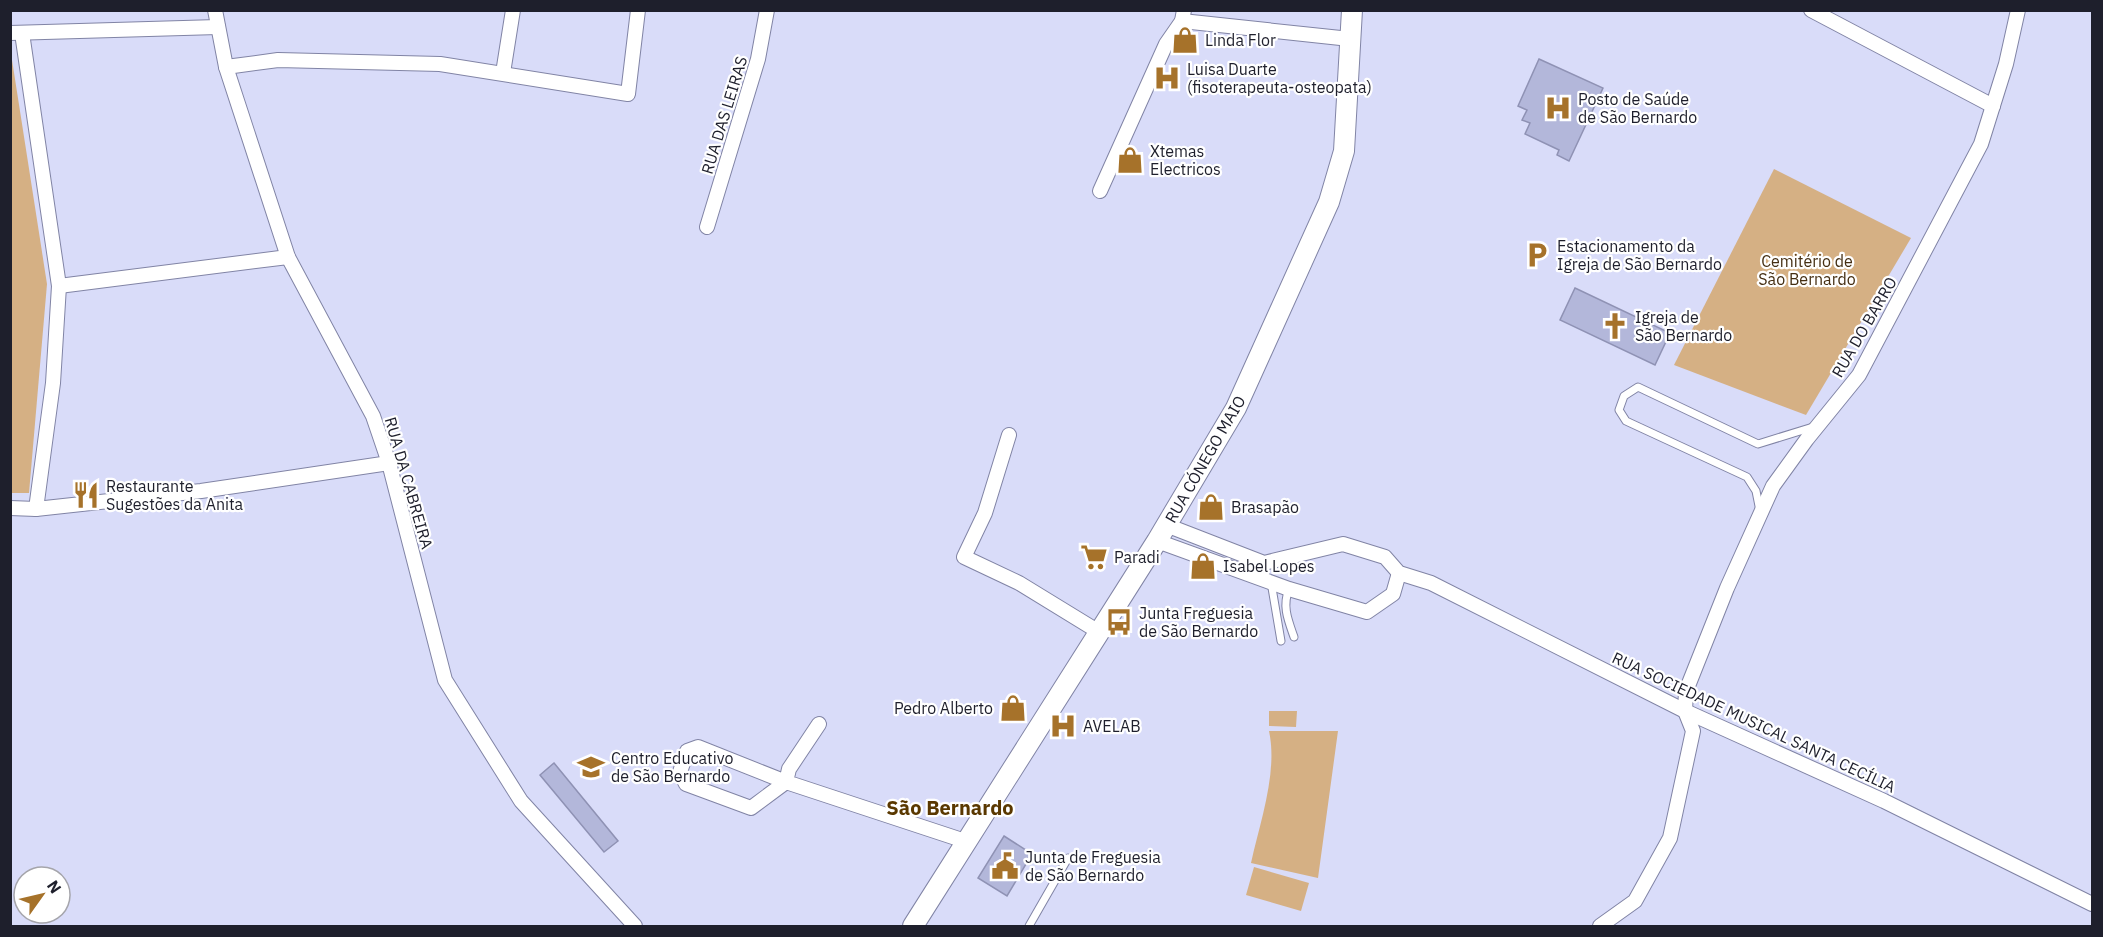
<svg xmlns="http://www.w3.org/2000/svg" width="2103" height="937" font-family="'IBM Plex Sans',sans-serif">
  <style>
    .green { fill: #d5b084 }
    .building { fill: #b3b7da; stroke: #8f92b4; stroke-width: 1.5 }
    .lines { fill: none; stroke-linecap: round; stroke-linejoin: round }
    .service-casing { stroke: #8184a5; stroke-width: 9 }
    .minor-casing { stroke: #8184a5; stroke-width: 16 }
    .secondary-casing { stroke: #8184a5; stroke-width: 22 }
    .service { stroke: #fff; stroke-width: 7 }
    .minor { stroke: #fff; stroke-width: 14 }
    .secondary { stroke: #fff; stroke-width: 20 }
    .labels { text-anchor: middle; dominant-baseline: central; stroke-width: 4.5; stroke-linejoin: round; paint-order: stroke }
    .poi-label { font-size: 16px; fill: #1e1f2c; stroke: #fff; text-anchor: start }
    .street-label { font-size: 16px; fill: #1e1f2c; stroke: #fff }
    .park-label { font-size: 16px; fill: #442e12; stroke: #fff }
    .quarter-label { font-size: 20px; font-weight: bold; fill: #5a3800; stroke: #fff }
  </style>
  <rect width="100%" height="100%" fill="#d9dcf9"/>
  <!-- green -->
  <g class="green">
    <path d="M 10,47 L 47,284 L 29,493 L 10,493 Z"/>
    <path d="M 1774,169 L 1911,238 L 1806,415 L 1674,365 Z"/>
    <path d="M 1269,711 L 1297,711 L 1296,727 L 1269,726 Z"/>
    <path d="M 1269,731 L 1338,731 L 1318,878 L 1251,863 C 1260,822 1278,772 1269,731 Z"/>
    <path d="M 1254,867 L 1309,883 L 1301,911 L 1246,895 Z"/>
  </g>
  <!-- building -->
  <g class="building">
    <path d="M 1539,59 L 1603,88 L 1569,161 L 1557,155 L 1559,150 L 1525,134 L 1530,123 L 1522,120 L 1527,110 L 1518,106 Z"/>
    <path d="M 1575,288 L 1670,333 L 1655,365 L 1560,320 Z"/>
    <path d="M 554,763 L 618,841 L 604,852 L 540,775 Z"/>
    <path d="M 1004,836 L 1032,854 L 1007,896 L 978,878 Z"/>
  </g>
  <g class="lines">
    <defs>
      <g id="service">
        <path d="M 1760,511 L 1756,491 L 1747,477 L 1626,421 L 1619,410 L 1624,396 L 1638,387 L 1758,444 L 1813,427"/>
        <path d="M 1271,582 L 1281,641"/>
        <path d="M 1289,589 C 1282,606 1288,620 1294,637"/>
        <path d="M 1029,926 L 1068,858"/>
      </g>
      <g id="minor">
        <path d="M 215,10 L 226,67 L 288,257 L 373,416 L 389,463 L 445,680 L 521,801 L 635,926"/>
        <path d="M 1811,10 L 1993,106"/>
        <path d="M 1182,21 L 1350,39"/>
        <path d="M 10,33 L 218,27"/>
        <path d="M 22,33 L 59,286 L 53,383 L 36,509"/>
        <path d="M 226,67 L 278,60 L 440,64 L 628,94 L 638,10"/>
        <path d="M 503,73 L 513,10"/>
        <path d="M 1100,191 L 1166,44 L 1182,21 L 1184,10"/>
        <path d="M 707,227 L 758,59 L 767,10"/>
        <path d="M 59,286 L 288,257"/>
        <path d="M 1009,435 L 985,513 L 964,557 L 1019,583 L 1099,632"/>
        <path d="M 10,508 L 36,509 L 201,491 L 389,463"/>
        <path d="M 1166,525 L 1264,563 L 1343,544 L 1385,557 L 1399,573 L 1431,583 L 1685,711 L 1884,801 L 2092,904"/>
        <path d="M 1157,541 L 1289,589 L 1367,612 L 1393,594 L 1399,573"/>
        <path d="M 819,724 L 789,769 L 786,782 L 751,808 L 686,784 L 680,772 L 687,751 L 698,747 L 786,782 L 965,841"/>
        <path d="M 1600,926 L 1635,901 L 1670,838 L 1693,731 L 1685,711 L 1686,691 L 1727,588 L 1773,486 L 1807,439 L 1859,375 L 1981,144 L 2006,64 L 2018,10"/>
      </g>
      <path id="secondary" d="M 913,926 L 1157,541 L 1236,408 L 1329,202 L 1344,151 L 1352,10"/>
    </defs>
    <!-- service casing -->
    <use href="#service" class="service-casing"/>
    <!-- minor casing -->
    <use href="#minor" class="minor-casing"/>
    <!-- secondary casing -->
    <use href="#secondary" class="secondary-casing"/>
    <!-- service -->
    <use href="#service" class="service"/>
    <!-- minor -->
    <use href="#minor" class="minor"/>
    <!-- secondary -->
    <use href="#secondary" class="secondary"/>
  </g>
  <!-- icons -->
  <defs>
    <symbol id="shop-bare" viewBox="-9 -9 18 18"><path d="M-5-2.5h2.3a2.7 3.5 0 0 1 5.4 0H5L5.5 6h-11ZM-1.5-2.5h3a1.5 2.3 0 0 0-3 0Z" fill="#a6722a" stroke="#fff" stroke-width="2.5" paint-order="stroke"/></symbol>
    <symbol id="hospital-bare" viewBox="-9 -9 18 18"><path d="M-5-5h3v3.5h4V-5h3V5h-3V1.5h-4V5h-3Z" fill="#a6722a" stroke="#fff" stroke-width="2.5" paint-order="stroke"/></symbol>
    <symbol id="parking-bare" viewBox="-9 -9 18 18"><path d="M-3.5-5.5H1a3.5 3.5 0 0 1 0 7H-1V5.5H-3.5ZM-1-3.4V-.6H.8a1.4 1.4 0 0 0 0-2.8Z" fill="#a6722a" stroke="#fff" stroke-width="2.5" paint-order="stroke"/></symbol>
    <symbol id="church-bare" viewBox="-9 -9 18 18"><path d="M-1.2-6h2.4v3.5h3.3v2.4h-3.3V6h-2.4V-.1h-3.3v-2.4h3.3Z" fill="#a6722a" stroke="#fff" stroke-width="2.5" paint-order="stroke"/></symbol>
    <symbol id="restaurant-bare" viewBox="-9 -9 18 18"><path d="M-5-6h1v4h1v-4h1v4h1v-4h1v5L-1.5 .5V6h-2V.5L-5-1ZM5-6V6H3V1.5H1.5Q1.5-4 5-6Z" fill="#a6722a" stroke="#fff" stroke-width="2.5" paint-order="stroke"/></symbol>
    <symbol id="supermarket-bare" viewBox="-9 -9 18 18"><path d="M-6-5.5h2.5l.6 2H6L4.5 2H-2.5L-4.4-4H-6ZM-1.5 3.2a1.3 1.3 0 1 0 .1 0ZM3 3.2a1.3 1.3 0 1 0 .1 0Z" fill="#a6722a" stroke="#fff" stroke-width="2.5" paint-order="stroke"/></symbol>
    <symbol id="bus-bare" viewBox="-9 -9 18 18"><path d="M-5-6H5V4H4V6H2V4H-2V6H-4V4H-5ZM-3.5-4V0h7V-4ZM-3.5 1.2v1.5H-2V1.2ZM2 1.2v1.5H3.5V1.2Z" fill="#a6722a" stroke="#fff" stroke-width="2.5" paint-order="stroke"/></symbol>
    <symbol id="school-bare" viewBox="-9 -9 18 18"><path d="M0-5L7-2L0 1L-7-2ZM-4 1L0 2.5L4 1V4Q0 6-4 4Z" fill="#a6722a" stroke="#fff" stroke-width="2.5" paint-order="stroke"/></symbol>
    <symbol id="civic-bare" viewBox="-9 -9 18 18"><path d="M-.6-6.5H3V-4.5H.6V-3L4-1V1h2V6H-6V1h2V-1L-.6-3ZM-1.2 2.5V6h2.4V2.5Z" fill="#a6722a" stroke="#fff" stroke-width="2.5" paint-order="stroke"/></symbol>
  </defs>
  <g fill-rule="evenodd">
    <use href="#shop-bare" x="1166" y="21" width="38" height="38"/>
    <use href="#hospital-bare" x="1148" y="59" width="38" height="38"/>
    <use href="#hospital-bare" x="1539" y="89" width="38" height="38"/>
    <use href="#shop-bare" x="1111" y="141" width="38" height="38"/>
    <use href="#parking-bare" x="1518" y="236" width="38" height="38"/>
    <use href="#church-bare" x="1596" y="307" width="38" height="38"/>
    <use href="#restaurant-bare" x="67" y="476" width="38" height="38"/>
    <use href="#shop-bare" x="1192" y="488" width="38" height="38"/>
    <use href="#supermarket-bare" x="1075" y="538" width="38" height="38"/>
    <use href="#shop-bare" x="1184" y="547" width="38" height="38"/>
    <use href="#bus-bare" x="1100" y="603" width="38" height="38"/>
    <use href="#shop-bare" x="994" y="689" width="38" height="38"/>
    <use href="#hospital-bare" x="1044" y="707" width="38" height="38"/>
    <use href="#school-bare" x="572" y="748" width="38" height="38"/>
    <use href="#civic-bare" x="986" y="847" width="38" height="38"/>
  </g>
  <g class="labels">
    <!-- poi labels -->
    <g class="poi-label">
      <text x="1205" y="40">Linda Flor</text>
      <text x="1187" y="69">Luisa Duarte<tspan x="1187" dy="18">(fisoterapeuta-osteopata)</tspan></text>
      <text x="1578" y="99">Posto de Saúde<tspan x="1578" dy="18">de São Bernardo</tspan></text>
      <text x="1150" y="151">Xtemas<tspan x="1150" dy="18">Electricos</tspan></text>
      <text x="1557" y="246">Estacionamento da<tspan x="1557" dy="18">Igreja de São Bernardo</tspan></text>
      <text x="1635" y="317">Igreja de<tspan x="1635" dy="18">São Bernardo</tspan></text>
      <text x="106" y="486">Restaurante<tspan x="106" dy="18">Sugestões da Anita</tspan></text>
      <text x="1231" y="507">Brasapão</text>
      <text x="1114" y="557">Paradi</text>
      <text x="1223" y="566">Isabel Lopes</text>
      <text x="1139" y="613">Junta Freguesia<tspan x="1139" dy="18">de São Bernardo</tspan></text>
      <text x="993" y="708" text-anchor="end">Pedro Alberto</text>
      <text x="1083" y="726">AVELAB</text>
      <text x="611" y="758">Centro Educativo<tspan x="611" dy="18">de São Bernardo</tspan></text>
      <text x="1025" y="857">Junta de Freguesia<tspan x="1025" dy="18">de São Bernardo</tspan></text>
    </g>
    <!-- street labels -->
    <g class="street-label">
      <text transform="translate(724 115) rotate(-73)">RUA DAS LEIRAS</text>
      <text transform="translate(1864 327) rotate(-60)">RUA DO BARRO</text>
      <text transform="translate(1205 459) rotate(-60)">RUA CÓNEGO MAIO</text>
      <text transform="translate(409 483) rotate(74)">RUA DA CABREIRA</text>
      <text transform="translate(1754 722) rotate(25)">RUA SOCIEDADE MUSICAL SANTA CECÍLIA</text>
    </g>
    <!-- park labels -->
    <g class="park-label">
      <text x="1807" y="261">Cemitério de<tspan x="1807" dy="18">São Bernardo</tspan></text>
    </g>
    <!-- quarter labels -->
    <g class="quarter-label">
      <text x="950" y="807">São Bernardo</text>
    </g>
  </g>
  <!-- border -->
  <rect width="2103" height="937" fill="none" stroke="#1e1f2c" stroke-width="24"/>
  <!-- north arrow -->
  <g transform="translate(42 895) rotate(56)"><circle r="28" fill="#ffffff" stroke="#a5a5ab" stroke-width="1.5"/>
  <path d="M0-4.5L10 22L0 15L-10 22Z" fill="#a6722a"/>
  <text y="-9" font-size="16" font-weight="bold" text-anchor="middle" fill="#1e1f2c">N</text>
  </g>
</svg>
